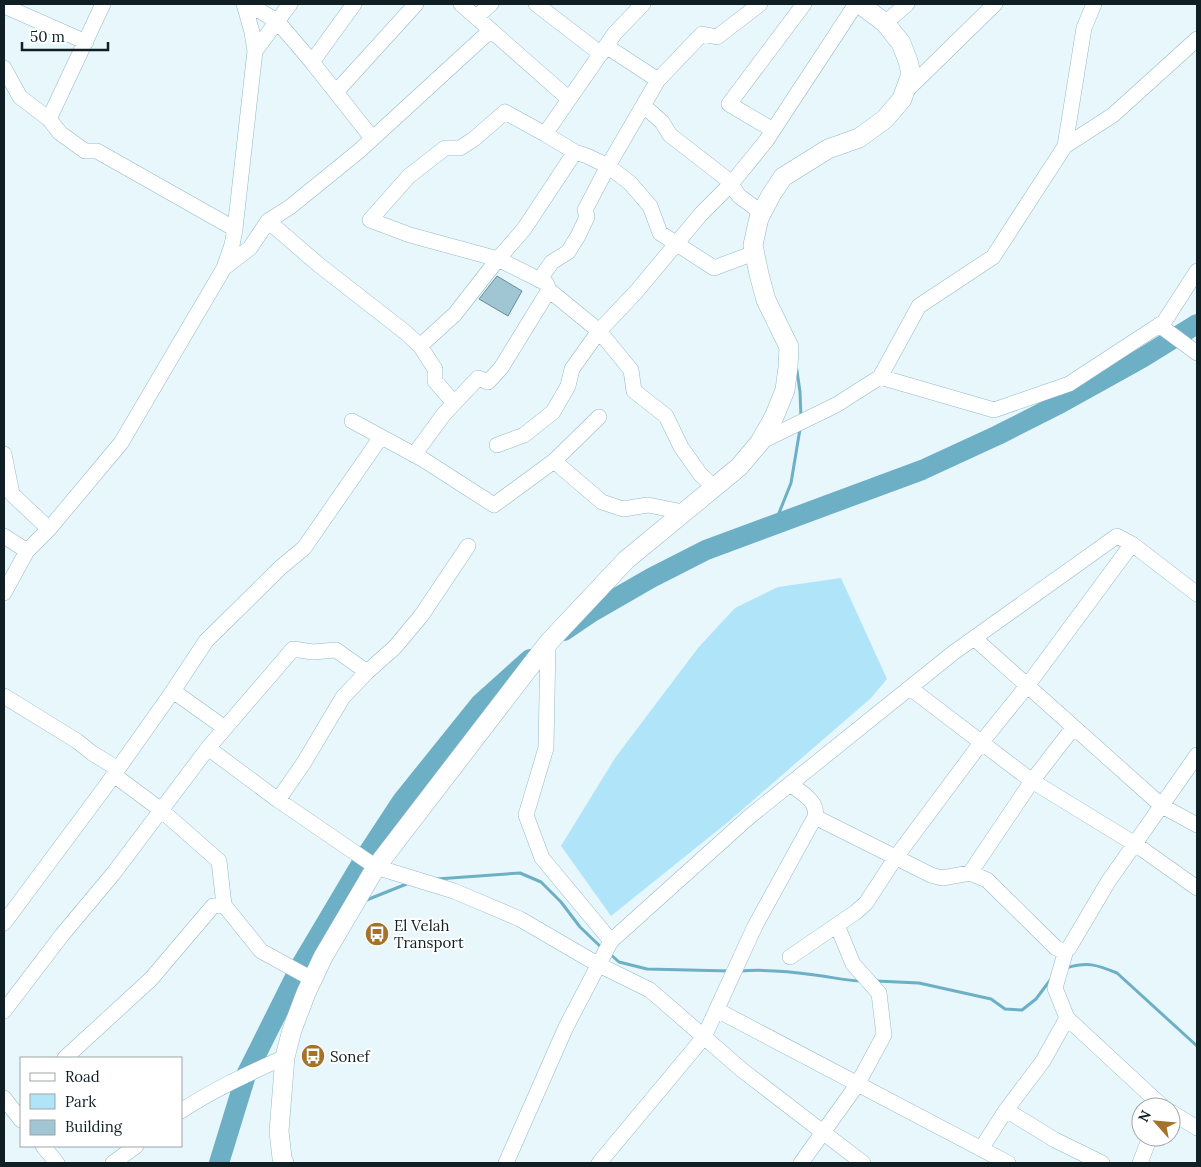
<svg xmlns="http://www.w3.org/2000/svg" width="1201" height="1167" font-family="Lora,serif">
<style>
.green{fill:#b0e5f9}
.lines{fill:none;stroke-linecap:round;stroke-linejoin:round}
.stream{stroke:#6dafc5;stroke-width:3}
.river{stroke:#6dafc5;stroke-width:20}
.building{fill:#a0c6d4;stroke:#688c99}
.minor-casing{stroke:#94b9c7;stroke-width:16}
.major-casing{stroke:#94b9c7;stroke-width:20}
.minor{stroke:#fff;stroke-width:15}
.major{stroke:#fff;stroke-width:19}
.labels{text-anchor:middle;dominant-baseline:central;stroke-width:4;stroke-linejoin:round;paint-order:stroke}
.poi-label{font-size:15px;fill:#101f24;stroke:#fff;text-anchor:start}
</style>
<rect width="100%" height="100%" fill="#e7f7fc"/>
<!-- green -->
<path class="green" d="M841,578L887,679L871,698L728,822L611,916L561,846L615,758L698,648L735,608L778,587Z"/>
<g class="lines">
<!-- stream -->
<path class="stream" d="M796,364L800,392L801,418
M775,523L791,483L800,429
M437,879L520,873L541,882L561,902L580,927L602,948
M364,901L409,883
M329,919L340,912
M609,953L619,962L647,969L729,971
M1066,968C1088,962 1095,964 1117,973L1197,1046
M740,971C767,969 788,971 815,975C832,977 846,981 863,981
M876,981L919,983L991,999L1005,1009L1022,1010L1036,999L1051,979"/>
<!-- river -->
<path class="river" d="M564,631L592,612L651,578L706,550L922,470L998,435L1061,403L1142,358L1197,324
M219,1163L246,1075L301,965L364,859L402,801L480,704L530,659"/>
</g>
<!-- building -->
<path class="building" d="M497,276L522,291L508,316L479,299Z"/>
<g class="lines">
<!-- minor casing -->
<g class="minor-casing">
<path id="minor" d="M248,4L277,21L312,62L372,138
M461,4L569,99
M536,4L601,54
M4,6L86,42
M476,17L491,4
M885,23L907,4
M606,46L658,80
M255,51L290,4
M312,62L354,4
M4,68L20,97L49,119L60,133L85,151H97L235,229
M336,92L416,4
M905,92L995,4
M644,106L662,122L670,135L728,180L739,196L762,213
M49,119L103,4
M773,130L729,104L804,4
M545,134L505,112L474,139L460,148H445L409,176L370,220L410,235L498,259L546,283L549,290L599,331L631,370L634,391L666,416L681,447L700,474L714,487
M1065,146L1113,115L1197,39
M575,152L587,156L608,166L630,183L650,206L660,233L714,268L754,253
M268,221L319,265L405,332L420,346L435,369V381L454,403
M224,268L250,248L268,221L290,207L359,151L491,30
M539,280L552,262L568,252L578,236L587,217L585,210L608,166L658,80L702,34L717,37L760,4
M1159,325L1197,353
M420,346L455,314L498,259L524,229L575,152L545,134L615,33L643,4
M880,377L919,306L993,257L1065,146L1084,28L1094,4
M352,421L424,460L494,505L554,461L602,502L623,509L648,505L683,512
M760,442L836,405L880,377L994,410L1069,384L1164,322L1197,271
M497,445L524,435L553,412L568,386L572,369L599,331L636,292L701,214L731,184L766,141L856,4
M4,454L12,494L49,529
M414,455L444,414L478,378L488,382L501,368L549,290
M554,461L599,417
M4,536L27,551
M4,593L27,551L49,529L121,443L224,268L232,245L235,229L255,51L252,32L244,4
M974,638L1162,806L1197,825
M548,643L546,748L526,815L542,858L611,941
M910,688L1032,781L1135,844L1197,888
M4,696L77,741L92,753L118,769
M225,728L173,691L206,641L280,568L304,548L381,437
M208,748L278,800L376,867L454,891L520,919L599,965L650,990L742,1070L863,1163
M114,775L161,810L219,861L224,905L261,951L312,979
M278,800L303,764L343,697L367,672L395,647L421,616L468,546
M815,817L931,875L942,878L970,873L987,880L1056,948L1063,951L1069,948L1108,882L1197,755
M970,873L1032,781L1073,728
M4,923L103,790L173,691
M1066,950L1055,988L1067,1018L1163,1107
M790,957L856,912L866,903L896,857L981,743L1027,686L1132,544
M717,1010L1008,1163
M4,1011L62,935L113,874L208,748L293,649L313,652L336,650L367,672
M65,1058L151,979L213,906L224,905
M4,1098L21,1120
M1006,1110L1055,1140L1102,1163
M181,1111C214,1089 250,1073 285,1057
M1171,1112L1197,1128
M43,1146L57,1163
M981,1149L1006,1110L1043,1061L1067,1018
M113,1163L136,1146
M506,1163L566,1027L611,941L749,817L953,653L1117,536L1132,544L1197,594
M599,1163L704,1037L755,926L815,817C819,801 800,792 790,784
M801,1163L857,1085L884,1035L879,993L853,964L837,925
M1140,1163L1150,1137"/>
</g>
<!-- major casing -->
<g class="major-casing">
<path id="major" d="M284,1163L282,1158L279,1131L285,1057L292,1030L306,993L323,957L376,867L548,643L626,560L739,467L760,442L774,417L785,390L788,367L789,347L766,300L759,274L753,245L759,218L771,195L783,177L828,149L859,138L885,119L902,99L911,74L908,61L901,43L885,23L860,4"/>
</g>
<!-- minor -->
<use href="#minor" class="minor"/>
<!-- major -->
<use href="#major" class="major"/>
</g>
<!-- icons -->
<defs>
<g id="bus-disc" transform="scale(1.25)"><circle r="9.5" fill="#a47229" stroke="#fff"/><path d="M-5-6H5V4H4V6H2V4H-2V6H-4V4H-5ZM-3.5-4V0h7V-4ZM-3.5 1.2v1.5H-2V1.2ZM2 1.2v1.5H3.5V1.2Z" fill="#fff"/></g>
</defs>
<g fill-rule="evenodd">
<use href="#bus-disc" x="377" y="934"/>
<use href="#bus-disc" x="313" y="1056"/>
</g>
<g class="labels">
<!-- poi labels -->
<g class="poi-label">
<text x="394" y="925">El Velah<tspan x="394" dy="17">Transport</tspan></text>
<text x="330" y="1056">Sonef</text>
</g>
</g>
<!-- border -->
<rect width="1201" height="1167" fill="none" stroke="#101f24" stroke-width="10"/>
<!-- legend -->
<rect x="20" y="1057" width="162" height="90" fill="#ffffff" stroke="#9fa5a7"/>
<rect x="30" y="1073" width="25" height="8" fill="#ffffff" stroke="#9fa5a7"/>
<text x="65" y="1082" font-size="15" fill="#101f24">Road</text>
<rect x="30" y="1094" width="25" height="15" fill="#b0e5f9" stroke="#9fa5a7"/>
<text x="65" y="1107" font-size="15" fill="#101f24">Park</text>
<rect x="30" y="1120" width="25" height="15" fill="#a0c6d4" stroke="#9fa5a7"/>
<text x="65" y="1132" font-size="15" fill="#101f24">Building</text>
<!-- north arrow -->
<g transform="translate(1156 1122) rotate(297)"><circle r="24" fill="#ffffff" stroke="#9fa5a7"/>
<path d="M0-4L9 19L0 12L-9 19Z" fill="#a47229"/>
<text y="-8" font-size="14" font-weight="bold" text-anchor="middle" fill="#101f24">N</text>
</g>
<!-- scale -->
<path d="M22 42v8h86v-8" fill="none" stroke="#101f24" stroke-width="2.5"/>
<text x="30" y="42" font-size="15" fill="#101f24" stroke="#ffffff" stroke-width="4" paint-order="stroke">50 m</text>
</svg>
